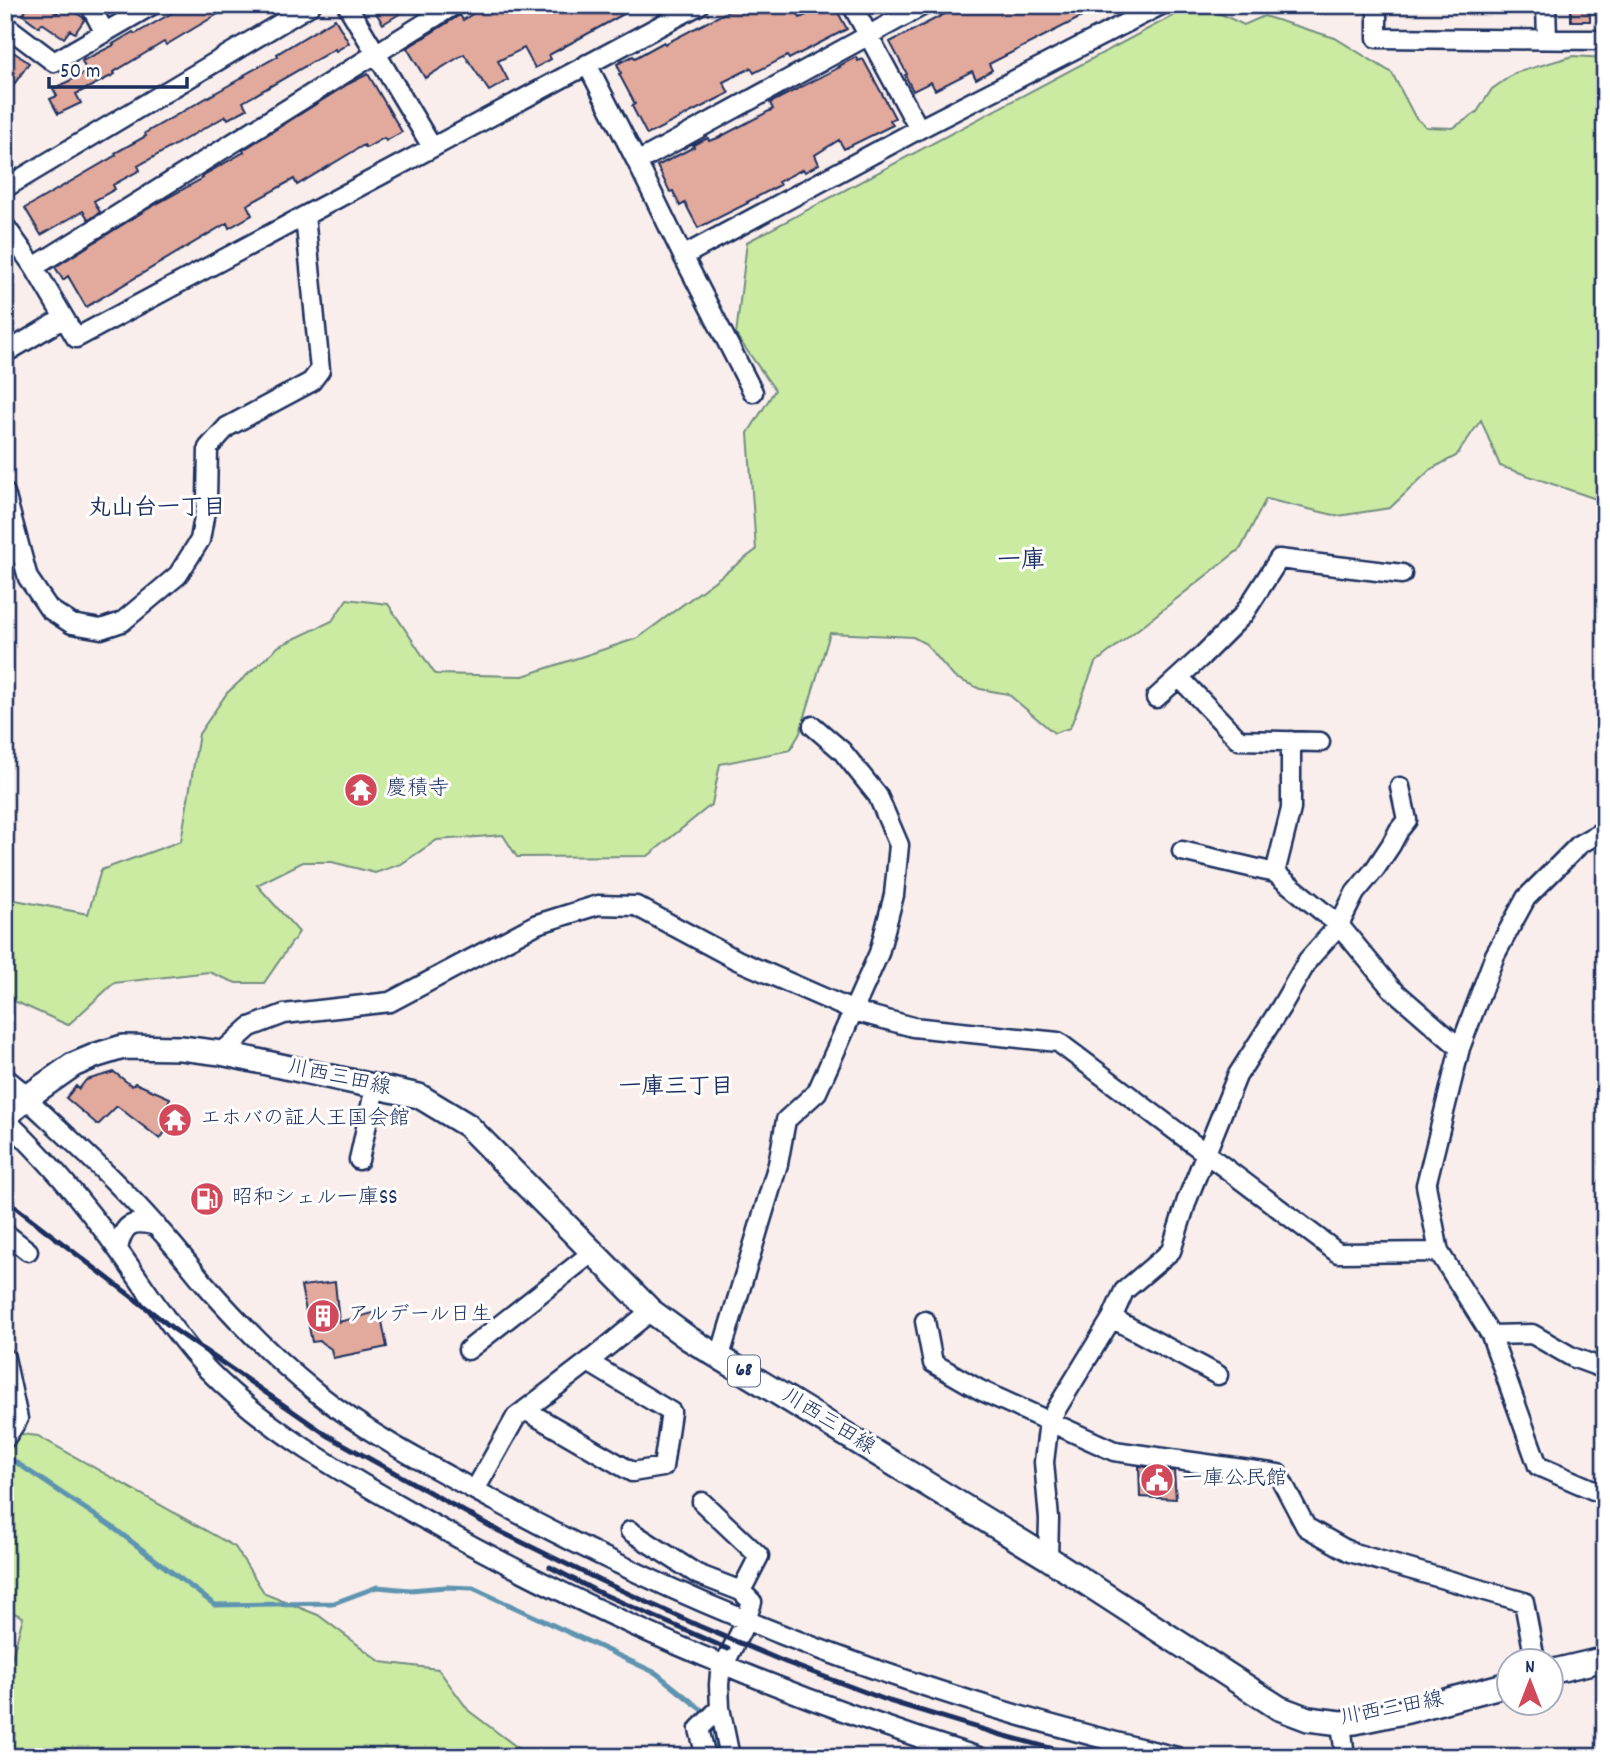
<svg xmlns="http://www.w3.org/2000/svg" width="1610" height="1762" font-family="Dekko,'Klee One',sans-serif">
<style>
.green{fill:#cbeaa2;stroke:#738c80;stroke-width:2}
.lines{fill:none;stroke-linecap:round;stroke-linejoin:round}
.stream{stroke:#5e94b1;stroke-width:5}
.building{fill:#e2a99d;stroke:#1b2f5e;stroke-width:2}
.minor-casing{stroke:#1b2f5e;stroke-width:23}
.major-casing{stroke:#1b2f5e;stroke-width:28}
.minor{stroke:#fff;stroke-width:18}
.major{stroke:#fff;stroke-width:23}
.rail{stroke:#1b2f5e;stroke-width:5}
.labels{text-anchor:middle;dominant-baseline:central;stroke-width:6;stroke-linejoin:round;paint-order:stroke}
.shield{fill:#fff;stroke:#5f6d8e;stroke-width:2}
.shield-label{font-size:19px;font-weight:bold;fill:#1b2f5e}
.poi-label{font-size:21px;fill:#1b2f5e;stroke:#fff;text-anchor:start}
.street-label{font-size:21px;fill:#1b2f5e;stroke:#fff}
.neighbourhood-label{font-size:23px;font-weight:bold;fill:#1b2f5e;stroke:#fff}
.quarter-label{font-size:24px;font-weight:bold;fill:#1b2f5e;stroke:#fff}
</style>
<rect width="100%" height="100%" fill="#f9eeeb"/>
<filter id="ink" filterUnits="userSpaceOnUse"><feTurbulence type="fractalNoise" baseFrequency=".0143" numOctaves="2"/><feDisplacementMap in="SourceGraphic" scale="14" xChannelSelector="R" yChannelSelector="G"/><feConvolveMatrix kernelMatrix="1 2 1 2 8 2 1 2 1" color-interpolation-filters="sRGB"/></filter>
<g filter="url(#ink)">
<!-- green -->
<path class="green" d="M1193,5H1202L1244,25L1264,16L1335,38L1392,73L1415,117L1426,127L1453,128L1477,112L1492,89L1515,73L1573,56L1605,58V502L1500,466L1481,420L1456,456L1431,469L1390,508L1338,516L1266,499L1241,548L1095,663L1070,728L1054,733L1008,694L980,689L954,677L926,644L913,637L830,633L800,733L790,750L720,764L712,804L648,856L517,857L503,835L437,840L401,864L375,873L332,862H303L257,885L299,932L264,983H236L209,972L114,983L68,1025L5,997V898L88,914L101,870L181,841L199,734L227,693L279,646L332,621L347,599L388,604L435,674L523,676L638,638L756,550L748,433L775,390L736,335L747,242Z
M5,1432L38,1436L235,1547L265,1594L318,1615L381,1662L438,1669L469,1711L530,1757H5V1684L23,1617L5,1609Z"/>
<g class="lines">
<!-- stream -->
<path class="stream" d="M5,1455L111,1526L215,1605L334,1603L377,1587L410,1590L446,1587L473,1588L656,1673L708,1715
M714,1722L719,1757"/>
</g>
<!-- building -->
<path class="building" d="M29,5H46L57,13L63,5H65L85,19L75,33L70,30L64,38L42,23L39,27L23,15Z
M186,5H233L166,45L164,42L114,72L115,74L76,94L81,103L58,114L50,99L57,96L53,89L87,72L82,61L114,45L113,44L133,32L135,34Z
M371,5H414L383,24Z
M486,5H640L549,55L551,59L535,68L524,48L498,61L508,80L489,91L464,54L425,78L407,48L460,15L463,20Z
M740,5H793L800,18L828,5L830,10L835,7L847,29L789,59L787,56L754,73L751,68L723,82L729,93L647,135L632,106L635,104L619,74L621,73L617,64L633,56L635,58L664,42L665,44Z
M962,5H1105L989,64L992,70L976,79L972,71L935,90L931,82L913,91L905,75L907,74L890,42Z
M1571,5H1590V21H1571Z
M335,19L349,43L336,51L335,49L243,102L247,109L228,119L226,116L138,166L140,170L113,185L115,189L94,201L100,212L89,220L83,211L41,235L25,208L116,155L115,153L146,136L145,133L245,76L244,75L278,56L277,54Z
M5,46L29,63L5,97Z
M856,57L858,61L863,59L881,92L895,118L890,120L893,125L844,149L839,140L815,155L819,164L805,172L803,169L778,182L780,185L747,202L748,203L698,228L685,203L680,206L673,191L670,192L657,166L694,147L693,145L708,138L709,141L718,138L773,109L770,103L840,67L839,66Z
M368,74L402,132L386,141L384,138L366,148L364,145L297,185L294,179L247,205L252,215L229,228L227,223L86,307L68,276L63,280L55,267L146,210L203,178L202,176L244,152L243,150L348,84Z
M114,1072L132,1086L135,1083L170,1098L168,1103L172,1105L167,1114L174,1119L160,1139L117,1106L98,1125L66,1098L76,1086L79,1089L86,1080Z
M335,1282L339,1322L380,1311L387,1347L333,1358L331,1349L320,1341L312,1342L301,1286Z
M1139,1466L1174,1471L1176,1499L1140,1497Z"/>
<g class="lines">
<!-- minor casing -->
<g class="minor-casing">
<path id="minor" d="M90,5L105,33
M347,5L432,147
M852,5L919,129L1161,5
M1377,5V38L1605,40
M1546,5L1547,38
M5,25L54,62L152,5
M587,64L637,162
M5,188L311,5
M5,226L34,267L76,338L699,5
M683,256L919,129
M34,267L454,5
M5,353L64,318
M753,392L683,256L637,162L924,5
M5,493L28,578L49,609L72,624L101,629L122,622L178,575L200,540L207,500L208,448L227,427L311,382L320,370L305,216
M1179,677L1239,740L1320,742
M1156,698L1201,657L1243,615L1279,559L1402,574
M1182,851L1275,873L1339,925L1391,988L1460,1048L1426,1185L1439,1252
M1275,873L1291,809V741
M1460,1048L1495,955L1526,898L1580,844L1605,830
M221,1053L250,1027L284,1014L390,1002L537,924L598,905L636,906L737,960L854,1011L913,1027L1058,1042L1338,1253L1439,1252L1491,1335L1532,1334L1572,1357L1605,1369
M26,1098C71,1140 117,1181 157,1227C174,1245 189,1265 205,1284C239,1323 277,1361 317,1393C372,1437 436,1469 497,1502C713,1620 939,1701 1177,1757
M5,1119C47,1159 84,1203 118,1250C148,1291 173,1333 208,1370C267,1430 341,1472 413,1513C592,1615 783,1696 979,1757
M359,1160L375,1087
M5,1233L28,1251
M118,1249C123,1224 132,1219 157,1226
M1112,1318L1218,1375
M925,1321L933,1363L980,1390L1114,1451L1278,1474L1306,1527L1350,1552L1524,1602L1535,1660
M1491,1335L1538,1466L1605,1495
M468,1350L593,1252
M720,1356L778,1164L786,1120L817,1092L879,953L894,895L899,845L878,796L842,751L813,726
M5,1358L18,1419L5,1439
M525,1410L632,1472L663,1467L671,1412L588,1362
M475,1490L516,1417L588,1362L651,1311
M702,1502L759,1556L741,1591
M630,1531L697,1574L741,1591L752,1602L746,1621L720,1673L719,1685L720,1708L730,1757
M1048,1558L1049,1519L1044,1462L1049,1421L1112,1318L1124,1291L1171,1251L1187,1200L1237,1076L1281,1007L1308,960L1339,925L1355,893L1375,869L1391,845L1399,830L1407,820L1400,787
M1341,1723L1345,1757
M706,1757L699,1729L720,1708"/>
</g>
<!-- major casing -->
<g class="major-casing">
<path id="major" d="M5,1081L26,1098
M5,1117L26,1098L73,1065L97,1055L123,1047L181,1048L221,1053L419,1096L467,1125L651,1311L688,1338L1048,1558L1279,1708L1308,1719L1341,1723L1355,1722L1408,1711L1508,1684
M1550,1672L1605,1659"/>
</g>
<!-- minor -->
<use href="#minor" class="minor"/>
<!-- major -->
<use href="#major" class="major"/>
<!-- rail -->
<path class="rail" d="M5,1199L175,1330L327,1435L499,1531L599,1580L699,1626L785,1662L889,1701L998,1734L1083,1757
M550,1567L596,1591L728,1649"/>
</g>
</g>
<!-- icons -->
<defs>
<g id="temple-disc" transform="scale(1.75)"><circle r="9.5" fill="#d1495b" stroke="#fff"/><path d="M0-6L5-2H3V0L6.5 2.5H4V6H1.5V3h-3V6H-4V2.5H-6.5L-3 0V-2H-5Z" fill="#fff"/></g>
<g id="fuel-disc" transform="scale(1.75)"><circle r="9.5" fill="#d1495b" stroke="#fff"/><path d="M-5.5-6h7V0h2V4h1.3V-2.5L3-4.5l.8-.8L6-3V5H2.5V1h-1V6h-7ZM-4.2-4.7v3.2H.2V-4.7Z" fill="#fff"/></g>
<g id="building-disc" transform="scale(1.75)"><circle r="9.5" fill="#d1495b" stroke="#fff"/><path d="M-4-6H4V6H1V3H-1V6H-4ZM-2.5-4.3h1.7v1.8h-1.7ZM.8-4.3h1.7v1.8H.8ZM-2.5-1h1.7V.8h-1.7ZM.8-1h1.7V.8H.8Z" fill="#fff"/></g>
<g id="civic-disc" transform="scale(1.75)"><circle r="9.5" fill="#d1495b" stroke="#fff"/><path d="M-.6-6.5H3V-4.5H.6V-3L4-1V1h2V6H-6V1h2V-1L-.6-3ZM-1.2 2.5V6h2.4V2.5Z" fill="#fff"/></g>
</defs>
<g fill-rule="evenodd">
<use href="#temple-disc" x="361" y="790"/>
<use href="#temple-disc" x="175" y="1120"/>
<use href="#fuel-disc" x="207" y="1199"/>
<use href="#building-disc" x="323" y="1316"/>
<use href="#civic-disc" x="1157" y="1480"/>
</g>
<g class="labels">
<!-- shield labels -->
<rect class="shield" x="728" y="1355.5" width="32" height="31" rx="5"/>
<g class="shield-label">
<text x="744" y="1371">68</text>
</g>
<!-- poi labels -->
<g class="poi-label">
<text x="386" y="790">慶積寺</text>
<text x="200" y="1120">エホバの証人王国会館</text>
<text x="232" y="1199">昭和シェル一庫SS</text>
<text x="348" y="1316">アルデール日生</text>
<text x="1182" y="1480">一庫公民館</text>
</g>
<!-- street labels -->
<g class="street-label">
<text transform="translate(339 1079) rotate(12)">川西三田線</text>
<text transform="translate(828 1423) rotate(32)">川西三田線</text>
<text transform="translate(1392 1710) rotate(-11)">川西三田線</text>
</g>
<!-- neighbourhood labels -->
<g class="neighbourhood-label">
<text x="157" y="509">丸山台一丁目</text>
<text x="676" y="1088">一庫三丁目</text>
</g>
<!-- quarter labels -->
<g class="quarter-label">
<text x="1021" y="562">一庫</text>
</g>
</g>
<!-- margin -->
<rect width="1610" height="1762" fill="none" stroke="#fff" stroke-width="28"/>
<rect x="14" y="14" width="1582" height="1734" fill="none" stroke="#1b2f5e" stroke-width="2.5" filter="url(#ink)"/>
<!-- north arrow -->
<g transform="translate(1530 1682)"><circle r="33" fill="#ffffff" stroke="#a4acbf" stroke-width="2"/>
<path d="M0-5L12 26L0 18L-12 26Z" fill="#d1495b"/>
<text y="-10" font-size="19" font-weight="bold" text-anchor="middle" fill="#1b2f5e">N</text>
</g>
<!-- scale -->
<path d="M49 77v10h138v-10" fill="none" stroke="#1b2f5e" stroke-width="3.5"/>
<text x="60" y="77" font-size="21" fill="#1b2f5e" stroke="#ffffff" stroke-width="5" paint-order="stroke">50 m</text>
</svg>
